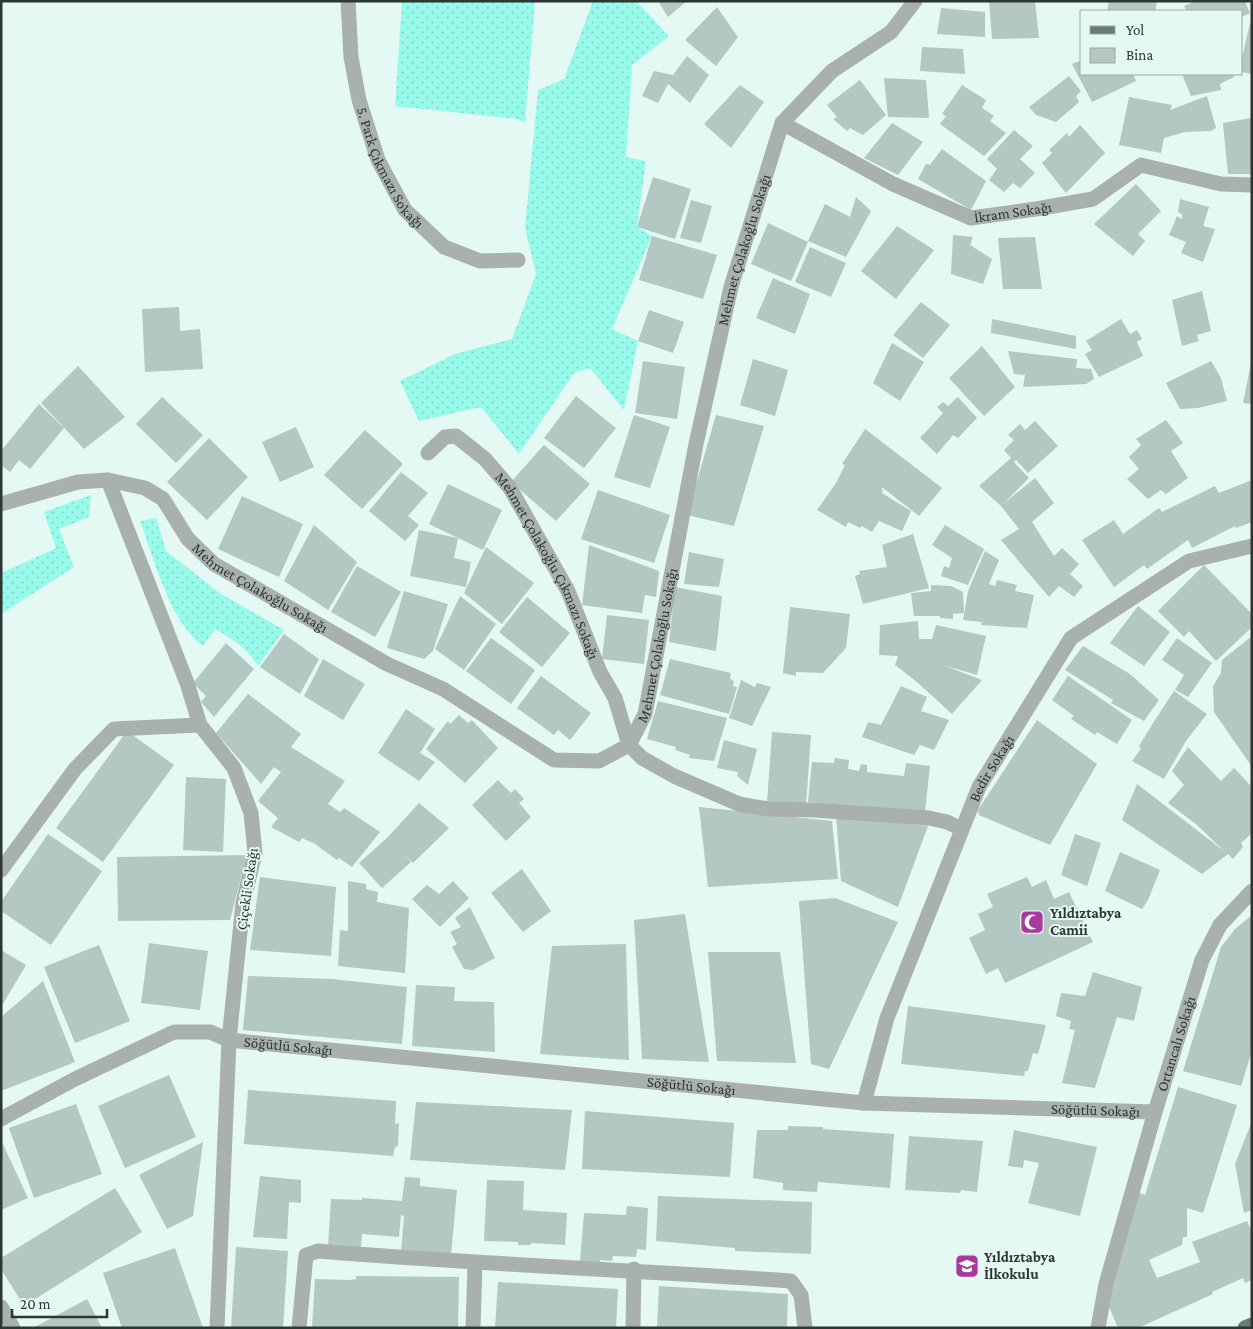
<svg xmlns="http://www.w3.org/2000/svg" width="1253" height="1329" font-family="'Crimson Pro',serif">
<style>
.grass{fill:url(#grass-dots)}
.building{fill:#b3c7c3}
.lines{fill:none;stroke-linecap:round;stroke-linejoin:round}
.minor{stroke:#a9b1af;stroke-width:15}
.major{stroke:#6b7a77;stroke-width:15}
.labels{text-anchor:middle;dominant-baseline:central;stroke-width:4;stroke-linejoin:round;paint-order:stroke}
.street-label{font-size:15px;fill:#2e3634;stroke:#e4f8f4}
.poi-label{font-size:15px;font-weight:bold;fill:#2e3634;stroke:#e4f8f4;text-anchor:start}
</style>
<defs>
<pattern id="grass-dots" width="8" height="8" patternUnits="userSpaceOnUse" patternTransform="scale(1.25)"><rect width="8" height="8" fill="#97faea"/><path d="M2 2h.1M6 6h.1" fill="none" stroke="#82d7c9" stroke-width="1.8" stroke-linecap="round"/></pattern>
</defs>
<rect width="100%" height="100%" fill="#e4f8f4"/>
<!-- grass -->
<path class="grass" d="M402,1H535L525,123L518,119L395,106Z
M593,1H636L669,36L632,65L626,157L646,161L637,227L652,236L612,329L638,341L624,410L590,368L574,373L519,454L481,407L419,421L400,381L455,354L512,339L536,274L525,228L538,90L564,79Z
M91,495L89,517L59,529L74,567L1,614V573L56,548L44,512Z
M156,518L166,551L221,594L284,630L258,666C247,648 233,639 215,629L203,646C170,623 154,558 140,521Z"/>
<!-- building -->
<path class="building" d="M658,1H687L668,17Z
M989,1H1035L1039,38L992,39Z
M1109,1H1157L1155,11H1107Z
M1196,1H1245L1250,13L1242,17V11H1187L1184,6Z
M717,7L738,37L716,66L685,40Z
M941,8L985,12V37L937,34Z
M1250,23L1252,24V74L1242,72V58Z
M922,47L963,49L965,74L920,71Z
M687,56L709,75L690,103L668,84L658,103L642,96L654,71L673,75Z
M1082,60V74H1133L1136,81L1092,102L1072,64Z
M1182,74H1233L1234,77L1220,84L1221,90L1191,96Z
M1069,76L1081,91L1076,96L1079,102L1056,122L1036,115L1029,107Z
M884,78L926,80L929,118L888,117Z
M860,80L886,115L863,135L850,128L847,131L833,119L837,117L827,105Z
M740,85L764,102L731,148L704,124Z
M962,85L986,100L982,108L994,116L990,121L1006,133L984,156L940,124L946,116L942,114Z
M1207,96L1216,128L1211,131L1185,132L1164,138L1161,153L1119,145L1129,97L1172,105L1170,110Z
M1251,118L1252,174H1228L1223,123Z
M892,123L923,142L898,175L864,158Z
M1080,125L1105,153L1066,193L1042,163L1052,153L1049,150L1067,133L1069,137Z
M1014,130L1033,146L1020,159L1035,173L1020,188L1013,183L1004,192L989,180L997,169L987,159Z
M942,149L986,181L971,210L918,179L926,164L930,165Z
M653,177L691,189L675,239L637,227Z
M1136,184L1161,211L1138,234L1145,241L1133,256L1094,224Z
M856,197L871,211L846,257L808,241L825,204L850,217Z
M1180,199L1209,207L1203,226L1215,229L1203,262L1181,253L1186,242L1169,235L1177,216L1182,219V214L1178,212Z
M691,200L712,206L701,243L680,238Z
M768,223L808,242L791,281L751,264Z
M897,226L934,250L896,299L861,271Z
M953,235L973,237L970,245L992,259L983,284L951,274Z
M652,236L717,255L703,299L639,280Z
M1035,237L1042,289H1003L998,238Z
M810,247L846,263L831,297L795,282Z
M773,278L810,294L795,334L756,318Z
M1202,291L1211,331L1197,335L1199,341L1182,346L1172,300Z
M921,302L950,325L923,358L893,335Z
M179,307L180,331L200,329L203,369L145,372L142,309Z
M649,310L684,322L673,353L638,341Z
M992,319L1076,336V349L991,333Z
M1121,319L1130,334L1137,330L1142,339L1137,342L1143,356L1099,377L1085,354L1092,350L1086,341Z
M892,343L924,362L900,401L873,383Z
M982,346L1015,387L984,416L949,378Z
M1008,351L1077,359L1076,368L1091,369L1094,379L1086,384L1023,387L1025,375L1014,374Z
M753,359L788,370L775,416L740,405Z
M643,361L685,367L677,419L635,413Z
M1211,361L1221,378L1227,401L1198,408L1180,409L1166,383Z
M1251,363H1252V404L1243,403Z
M78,366L125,417L84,449L41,403Z
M576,396L616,428L584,468L544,438Z
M162,397L203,435L176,463L136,424Z
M958,397L977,418L958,438L953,435L937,454L920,438L943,413L937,407L943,402L948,406Z
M39,404L64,428L30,469L19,460L10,472L1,465V451Z
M634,415L670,427L650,488L614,477Z
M716,415L764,426L734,526L687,515Z
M1166,420L1183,443L1171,451L1188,478L1166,494L1161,490L1148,499L1127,479L1139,469L1129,457L1141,445L1136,439Z
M1035,421L1058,446L1028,473L1016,460L1014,462L1029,478L1003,504L1035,478L1054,503L1032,522L1054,556L1062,548L1079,564L1070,574L1083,586L1074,597L1059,586L1049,597L1032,577L1001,540L1019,529L1001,506L979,486L1011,458L1004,450L1014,440L1008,435L1020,424L1025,430Z
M296,427L314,467L280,482L262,442Z
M865,429L942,488L919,516L883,488L881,489L883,490L882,493L911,511L902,531L879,521L872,532L862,526L860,528L848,522L846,527L817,510L836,483L845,465L842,464Z
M365,430L403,464L362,509L324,475Z
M209,438L248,477L207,520L167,482Z
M544,445L590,484L556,521L511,482Z
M401,472L428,493L408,516L419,525L405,541L369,511Z
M1252,480V522L1236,528L1235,526L1192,548L1188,540L1147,569L1144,565L1114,587L1082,540L1114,520L1123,534L1159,508L1162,512L1215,486L1219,493Z
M448,484L502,510L483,550L429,524Z
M598,490L670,515L654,563L581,539Z
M242,496L303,524L279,577L218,549Z
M314,525L357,562L328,610L284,581Z
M945,525L984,549L968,585L941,576L944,566L949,568L952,558L932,545Z
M419,530L458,538L454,558L471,562L466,587L410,576Z
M913,534L929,588L863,604L855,576L860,574L859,571L887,567L882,545Z
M589,545L659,571L656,597L645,595L642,613L582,605Z
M486,547L534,583L502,624L464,593Z
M985,551L999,560L989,584L995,586L997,580L1017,585L1015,591L1034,595L1027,628L981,625L982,622L963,620L968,591Z
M689,552L724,559L719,587L684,584Z
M1204,565L1252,614V627L1216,661L1189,631L1184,637L1158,611Z
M357,566L401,592L375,637L331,612Z
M931,585L951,586L963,592L964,613L953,614V619L940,618V616H914L911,593L931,591Z
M675,587L722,596L716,651L669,642Z
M404,591L448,604L433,651L424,659L387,648Z
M460,596L496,624L464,670L435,649Z
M527,597L570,633L542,667L499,632Z
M1138,606L1170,632L1144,666L1110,643Z
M790,607L850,614L846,648L823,673L796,672V676L783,673Z
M607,615L649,620L644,664L602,659Z
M918,621L919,639H932L936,625L986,636L977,675L943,665L982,680L952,714L917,682L895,665L898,656L879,655L880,625Z
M284,634L319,659L300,694L260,667Z
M1252,636V767L1214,712L1213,686L1221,673L1222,660Z
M491,638L535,670L511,704L466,671Z
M1177,638L1212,663L1188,697L1175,690L1184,675L1162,660Z
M226,643L254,669L214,717L201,702L206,696L193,683Z
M1083,646L1130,674L1159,700L1144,721L1111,703L1113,700L1065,670Z
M323,659L365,684L343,720L304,696Z
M670,659L731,673L730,679L734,681L733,686L737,687L729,714L660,695Z
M541,676L591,713L570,740L558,730L554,735L517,708Z
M1068,676L1132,720L1117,744L1097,732L1095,735L1071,719L1074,716L1052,700Z
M741,680L755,687L757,683L771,687L752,726L729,718Z
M901,686L927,697L921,711L949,720L934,750L920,745L914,755L862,737L868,722L881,725Z
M1174,691L1207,714L1186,741L1164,779L1132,761L1141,749L1139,746L1155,720Z
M248,694L301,734L291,747L345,781L328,804L340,812L344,808L380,832L352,867L339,858L337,860L315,844L302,838L299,842L271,827L278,818L258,801L281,772L274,767L261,784L216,733Z
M658,701L727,718L714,761L689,758L690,755L675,750L676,747L647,739Z
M406,709L435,729L420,753L435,762L419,781L378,753Z
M459,715L468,723L472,720L498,748L465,783L426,749L448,721L450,724Z
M1037,720L1097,764L1050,845L979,815L978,810Z
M127,731L174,765L103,862L56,828Z
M772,732L811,735L806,805L767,803Z
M724,740L757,749L748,785L737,776L738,772L717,768Z
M1188,747L1221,781L1234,768L1252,787V833L1241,843L1243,847L1233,859L1228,854L1202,874L1122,820L1137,784L1224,851L1197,825L1168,803L1184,785L1172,771Z
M835,758L849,760L848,769L859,771L861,764L867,765V772L904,776L906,763L930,766L925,811L808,802L812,762L834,763Z
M186,777L226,779L223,852L183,850Z
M498,780L511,793L515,789L524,799L519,803L531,817L506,841L472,805Z
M419,803L449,828L413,863L403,853L411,862L382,888L359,863L388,837Z
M699,807L832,821L838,879L708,887Z
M836,815L928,826L898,907L841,881Z
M48,834L102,871L51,945L1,911V902Z
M1075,834L1101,843L1087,886L1061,875Z
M1120,852L1160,870L1148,900L1142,909L1105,891Z
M247,855L230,920L118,921L117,857Z
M522,869L551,911L523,932L491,893Z
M260,877L336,887L331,956L250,950Z
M1027,877L1032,887L1046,880L1054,899L1069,892L1093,942L1005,983L998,968L986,974L969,938L985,930L978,914L993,907L987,894Z
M348,881L366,884V889L378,892L377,902L409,908L405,973L338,966L340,930L348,931Z
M453,881L469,898L440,927L412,899L427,885L439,894Z
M835,898L898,922L829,1069L811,1064L799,901Z
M470,907L495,958L473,970L464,969L452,947L457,944L450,932L461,927L455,918Z
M685,914L709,1062L642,1059L634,920Z
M1252,915V1051L1241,1086L1183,1071L1221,947L1235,929Z
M149,943L208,951L200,1010L141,1003Z
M626,944L629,1060L540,1054L552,946Z
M99,945L130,1021L75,1043L44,967Z
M1,950L26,965L1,1007Z
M708,952H780L796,1063L717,1061Z
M1093,972L1142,987L1134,1021L1117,1017L1095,1088L1062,1083L1075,1030L1069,1029L1071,1021L1056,1016L1061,993L1085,996Z
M248,976L332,979L407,987L402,1044L243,1030Z
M43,981L75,1062L1,1091V1017Z
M416,985L455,987L454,1001L494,1002L495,1052L412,1046Z
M908,1006L977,1015L1046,1025L1038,1054L1033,1053L1028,1071H1025L1024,1076L901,1064Z
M169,1075L196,1137L125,1168L98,1106Z
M1178,1087L1237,1105L1203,1213L1187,1208V1237H1183L1182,1245L1149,1260L1157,1278L1200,1262L1192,1242L1247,1221L1252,1232V1280L1245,1283L1243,1278L1212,1292L1213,1294L1138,1328H1118L1107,1302L1135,1191L1145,1195Z
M248,1090L396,1101L395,1124L399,1123L398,1146L395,1147L393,1156L244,1144Z
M416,1102L572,1110L565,1170L410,1160Z
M76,1104L102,1174L34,1198L9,1128Z
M585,1111L734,1123L730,1177L582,1169Z
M1252,1121V1210L1244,1213L1235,1164Z
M788,1126L823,1127V1129L894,1134L890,1188L818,1182L817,1192L783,1190V1183L753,1178L757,1130H788Z
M1014,1130L1097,1147L1080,1216L1028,1203L1039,1163L1024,1160L1023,1168L1008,1166Z
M909,1136L983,1141L977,1192L961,1190L960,1193L905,1190Z
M1,1140L28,1198L1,1210Z
M203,1142L193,1216L167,1229L139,1175Z
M260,1176L301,1180V1203L289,1202L287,1239L253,1237Z
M405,1177L420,1178V1186L457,1190L451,1256L401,1253L404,1216L401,1215L399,1237L362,1234L361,1248L328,1247L331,1199L362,1200V1198L402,1201Z
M487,1180L524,1181L523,1210L567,1213L565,1245L531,1243V1245H518V1242L484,1241Z
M115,1188L142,1232L24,1306L1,1269V1258Z
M658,1196L812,1202L811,1254L735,1251V1248L656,1241Z
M627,1206L648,1208L646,1250L637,1249L636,1257L613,1256L612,1261L600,1260L599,1264L580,1262L584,1213L626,1215Z
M236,1247L288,1251L283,1328H231Z
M175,1248L203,1328H122L103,1273Z
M356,1276L459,1277L458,1328H312L315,1279L349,1280L356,1279Z
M498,1282L618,1289L616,1328H495Z
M659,1286L788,1294L787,1328H657Z
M87,1299L102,1328H33Z"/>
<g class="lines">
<!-- minor -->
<g class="minor">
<path id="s1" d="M348,1L351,57L359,100L378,160L405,210L444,247L480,261L518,260"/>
<path id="s2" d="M782,123L893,184L971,218L1036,209L1093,199L1141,165L1221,184L1252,185"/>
<path id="s3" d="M428,453L445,437L456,436L485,459L510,488L568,591L600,672L615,698L629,745L642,758L674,776L739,804L768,809L814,810L929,818L947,822L962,829"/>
<path d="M108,480L187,683L200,725L234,768L251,813L255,853L243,903L229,1040L217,1328"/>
<path id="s4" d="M1,504L78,482L108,480L145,488L163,499L188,539L214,564L387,664L443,689L554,760L599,761L629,745L645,714L696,444L731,287L782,123L832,71L891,32L915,1"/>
<path d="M1,870L75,769L114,729L200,725"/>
<path id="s5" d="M864,1103L887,1018L979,787L1071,638L1189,561L1252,546"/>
<path id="s6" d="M1,1119L75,1079L174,1032H210L229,1040L864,1103L1155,1112"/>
<path d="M1,1307L13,1328"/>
<path d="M299,1328L306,1255L318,1251C475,1264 633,1270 791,1281L801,1295L805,1328"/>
<path d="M473,1328L475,1264"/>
<path d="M633,1328L634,1269"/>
<path id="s7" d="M1098,1328L1106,1284L1155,1112L1202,960L1220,925L1252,891"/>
</g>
<!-- major -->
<path class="major" d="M1245,1328L1252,1325"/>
</g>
<!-- icons -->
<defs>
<g id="mosque-square" transform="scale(1.25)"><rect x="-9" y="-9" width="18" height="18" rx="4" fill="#a73a9a" stroke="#e4f8f4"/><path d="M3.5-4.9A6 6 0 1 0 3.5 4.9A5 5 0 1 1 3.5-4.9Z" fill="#fff"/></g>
<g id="school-square" transform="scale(1.25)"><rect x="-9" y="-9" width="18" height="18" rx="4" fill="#a73a9a" stroke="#e4f8f4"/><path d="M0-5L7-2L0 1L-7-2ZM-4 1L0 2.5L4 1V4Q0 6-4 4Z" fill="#fff"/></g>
</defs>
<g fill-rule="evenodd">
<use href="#mosque-square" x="1032" y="922"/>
<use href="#school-square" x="967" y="1266"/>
</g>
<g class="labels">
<!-- street labels -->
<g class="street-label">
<text stroke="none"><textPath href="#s1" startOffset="175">5. Park Çıkmazı Sokağı</textPath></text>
<text stroke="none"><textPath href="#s2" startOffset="254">İkram Sokağı</textPath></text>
<text stroke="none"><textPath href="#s4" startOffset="1234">Mehmet Çolakoğlu Sokağı</textPath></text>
<text stroke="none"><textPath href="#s3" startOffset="196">Mehmet Çolakoğlu Çıkmazı Sokağı</textPath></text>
<text stroke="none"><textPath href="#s4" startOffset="304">Mehmet Çolakoğlu Sokağı</textPath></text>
<text stroke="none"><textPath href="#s4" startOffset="829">Mehmet Çolakoğlu Sokağı</textPath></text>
<text stroke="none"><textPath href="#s5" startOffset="359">Bedir Sokağı</textPath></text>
<text transform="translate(247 889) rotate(-82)">Çiçekli Sokağı</text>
<text stroke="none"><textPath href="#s7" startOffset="295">Ortancalı Sokağı</textPath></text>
<text stroke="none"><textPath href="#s6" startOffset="310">Söğütlü Sokağı</textPath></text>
<text stroke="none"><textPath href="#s6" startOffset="715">Söğütlü Sokağı</textPath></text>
<text stroke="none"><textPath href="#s6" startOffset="1120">Söğütlü Sokağı</textPath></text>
</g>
<!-- poi labels -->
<g class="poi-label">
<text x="1050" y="913">Yıldıztabya<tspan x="1050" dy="17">Camii</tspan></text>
<text x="984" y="1257">Yıldıztabya<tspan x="984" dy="17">İlkokulu</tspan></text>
</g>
</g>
<!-- border -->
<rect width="1253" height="1329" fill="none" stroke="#2e3634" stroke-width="5"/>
<!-- legend -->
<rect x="1080" y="10" width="162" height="65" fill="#e4f8f4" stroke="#9baaa7"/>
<rect x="1090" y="26" width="25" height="8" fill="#6b7a77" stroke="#9baaa7"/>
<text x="1126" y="35" font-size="15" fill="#2e3634">Yol</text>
<rect x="1090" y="48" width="25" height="15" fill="#b3c7c3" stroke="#9baaa7"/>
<text x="1126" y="60" font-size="15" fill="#2e3634">Bina</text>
<!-- scale -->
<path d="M12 1309v8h95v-8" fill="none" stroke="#2e3634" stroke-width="2.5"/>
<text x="20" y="1309" font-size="15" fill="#2e3634" stroke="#e4f8f4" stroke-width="4" paint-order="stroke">20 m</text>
</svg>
